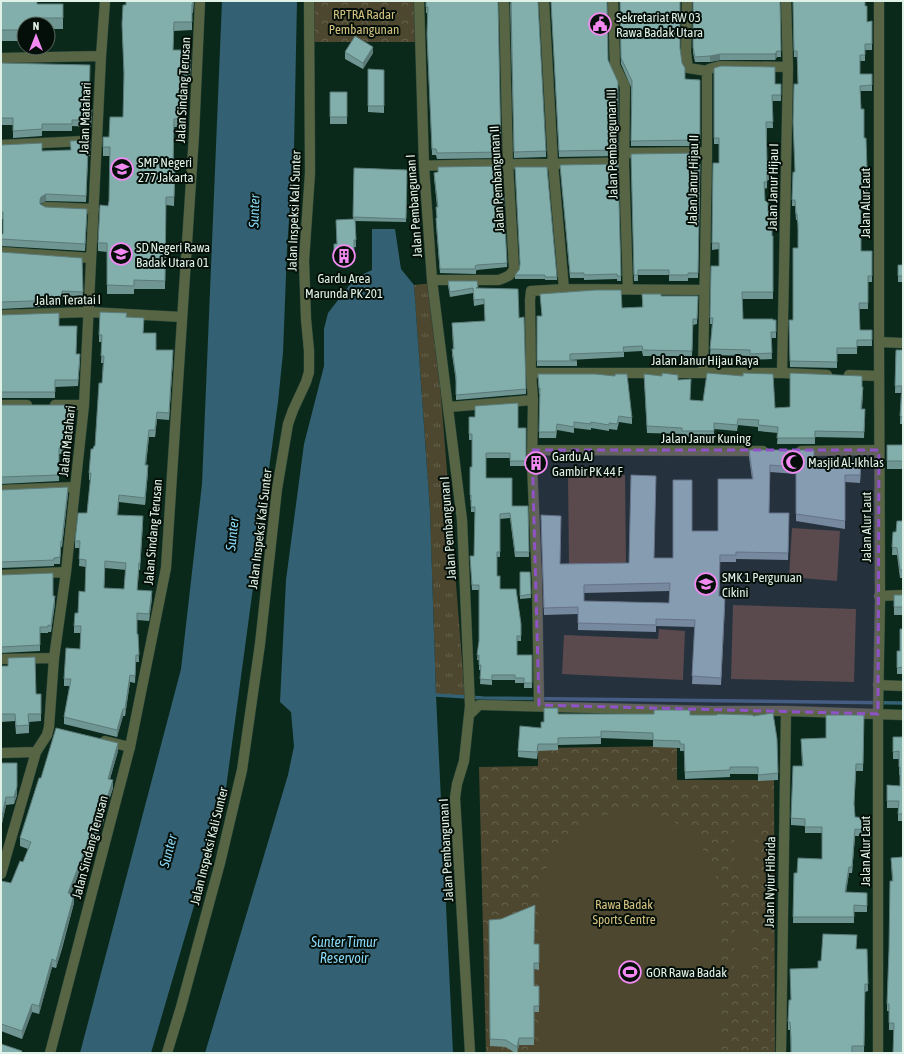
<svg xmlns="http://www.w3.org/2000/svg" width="904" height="1054" font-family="'Asap Condensed',sans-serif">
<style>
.grass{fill:url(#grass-tufts)}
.park{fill:url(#park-crowns)}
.garden{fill:#4d472f}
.water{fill:#336072}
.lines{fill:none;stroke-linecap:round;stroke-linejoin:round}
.stream{stroke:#336072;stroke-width:3.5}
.minor-casing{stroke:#284538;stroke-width:11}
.tertiary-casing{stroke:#284538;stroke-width:11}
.minor{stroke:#576544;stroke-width:10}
.tertiary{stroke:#576544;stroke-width:10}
.wall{fill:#709694;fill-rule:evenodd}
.shaded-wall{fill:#5b7a78}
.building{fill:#82aeac;stroke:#5b7a78;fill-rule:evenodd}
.marked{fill:#8f53c7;fill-opacity:0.2;stroke:#8f53c7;stroke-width:3;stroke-dasharray:8 5;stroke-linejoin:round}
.labels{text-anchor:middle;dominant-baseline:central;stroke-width:4;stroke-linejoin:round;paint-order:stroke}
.park-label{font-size:13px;fill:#d4c17f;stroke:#040f09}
.poi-label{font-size:13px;fill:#e0f1e7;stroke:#040f09;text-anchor:start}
.street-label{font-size:13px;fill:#e0f1e7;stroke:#040f09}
.water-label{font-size:14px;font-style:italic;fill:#8bd7f7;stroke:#040f09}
</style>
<defs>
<pattern id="grass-tufts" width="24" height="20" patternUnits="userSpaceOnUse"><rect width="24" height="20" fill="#4d472f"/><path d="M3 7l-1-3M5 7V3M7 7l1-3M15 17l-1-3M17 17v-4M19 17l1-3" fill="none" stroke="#66624d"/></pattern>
<pattern id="park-crowns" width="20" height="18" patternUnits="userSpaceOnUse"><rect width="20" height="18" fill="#4d472f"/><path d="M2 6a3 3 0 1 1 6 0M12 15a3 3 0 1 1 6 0" fill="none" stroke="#66624d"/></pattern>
</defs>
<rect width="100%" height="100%" fill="#0a291b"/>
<!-- grass -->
<path class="grass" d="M432,283L465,697L436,695L430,510L414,285Z"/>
<!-- park -->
<path class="park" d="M313,1H415V42H313Z
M677,746V780H774L775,1053H486L479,767L538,766V748Z"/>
<!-- garden -->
<path class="garden" d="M568,475H625L626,564L569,565Z
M792,528L840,531L837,581L789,577Z
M733,605L856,609L854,682L731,679Z
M659,629L685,631L683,680L562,674L564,635L658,639Z
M633,810L667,817L695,837L713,866L719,891V1053H541L540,883L550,861L570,834L599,816Z
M734,830H754L755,875H735Z
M735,928L753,929L752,972L734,971Z"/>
<!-- water -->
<path class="water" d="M222,1H297L294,148L287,249L283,353L278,402L224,803L151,1053H80L181,669L202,484Z
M372,229H395L401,269L414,285L430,510L436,695L453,1053H205L288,775L294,746L291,712L280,702L286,580L304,444L324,366V329L328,313L355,278L372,270Z"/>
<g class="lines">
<!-- stream -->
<path class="stream" d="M436,695L483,698L903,703"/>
<!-- minor casing -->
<g class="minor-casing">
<path id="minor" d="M419,1L424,166L432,280L462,520L470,706L464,761L457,784L455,798L470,1053
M544,1L553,164L564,289
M613,1L615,66L624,84L625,87L624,165L628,289
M687,1L686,53L688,68L707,71
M1,58L101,56
M1,145L83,141
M625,153L707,152
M424,166C491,163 558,165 624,162
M46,207L94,209
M1,252L91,258
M432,280H499C506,277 512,276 514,268L508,164L504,1
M1,315L89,312L182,317
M879,342V1
M531,373H782L827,375
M703,373L707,156V71L709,69L720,66L788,67
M782,373L788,67L786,1
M849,375L879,376
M1,405H27
M55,405H84
M449,407L533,400
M532,450L763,451
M801,451L879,450
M1,490L75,487
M1,575L66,572
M879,596L903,595
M1,659L54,658
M878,685L903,686
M539,705L537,581L532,464L533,400L531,373L530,300L531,291L564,289L704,290
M470,714L479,705H482L709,711H786L903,715
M105,741L130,747
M1,753L36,752
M1,874L36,752L47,735L49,727L54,658L66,572L84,405L101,56L105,1
M781,1053L786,711"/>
</g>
<!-- tertiary casing -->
<g class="tertiary-casing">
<path id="tertiary" d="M50,1053L130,747L166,568L194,135L200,1
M167,1053L181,1007L220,863L242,770L260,644L277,489L288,424L293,410L306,382L309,372V351L306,319L304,261L310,173L309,1
M878,1053V713L880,601L879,342L903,343"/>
</g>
<!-- minor -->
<use href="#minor" class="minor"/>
<!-- tertiary -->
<use href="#tertiary" class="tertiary"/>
</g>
<!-- wall -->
<path class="wall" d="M1,1L37,4H63V29H48V24H24V41H1Z
M126,1H194L193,13H192V30L174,31L173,50L191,59L190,80H186V101H182V127H174L173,168H175L174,206L166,205L165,289H134V294H107V252L98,251V243L109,201L110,156H103V147L109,137L123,117L124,78L122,24L126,5Z
M426,1H498L501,158L437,159L436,155H432L427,40V13H426Z
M510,1L546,151V157L514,158Z
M551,1H607L608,60L618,82V156L559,157Z
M620,1L680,49L682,63L685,79L700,80V144H698V146H631V87L621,64Z
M693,1H780L781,57H777L775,60H720L710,62H695L693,53Z
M793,1L865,6L867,22L872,21V50H865V61H860V74H872V91H860L861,109L864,138L868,199V205H861V251H872V282H868V309H859L860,330H872V346H857V354H837V368L790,367L789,320H793L798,248V229L797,220H796L795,206H792L793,172H795L798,84L797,57H794Z
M345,52L373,53L363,69L345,59Z
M1,63L89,109L92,116L91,127L72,126V131H42V136L13,138V125H1Z
M714,68L775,84H781V101H772L773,128H767V162H770V180H767V188L764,189L765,201L768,212L772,236H773V299H742L743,319L776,320V338H771L772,359L750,360V356L710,355L712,324H710L711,266H719V249L712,250L713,163H719V144H714Z
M368,69L384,70V113L368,112Z
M330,92H347V124H330Z
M90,140V156H88L86,202L46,201L40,204L45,207L87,215L85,251L1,246V234H3V219H1V145L42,151L70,150Z
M631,154L698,163L700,164L698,278H688V281H669V275H638V281H634Z
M618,164L621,281H617V279L584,280V278H570L560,165Z
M438,167L507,263V267L477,270L476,271V274L440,273L436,223V218H437L436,207H437L434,177V173L438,172Z
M354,168L407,170L406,222L355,221L356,247H354V261H334V244H337L336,220L353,219Z
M1,252L82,258L83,299L62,298V306H60L1,309Z
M898,265H903V282H898Z
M519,270L557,277V280H545V279H515V275Z
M448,281L478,288L519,318L524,317L526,394L456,400V382L452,354V349H453L452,323L485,321L484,304L474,306L473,293L450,297L448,286Z
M540,294L622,308L642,307V294L661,296H698L697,324L693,325L692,356H643L642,351L624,352V357L570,360L577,361V366H537V316H542Z
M1,315L59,326L80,361L78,386L55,387V398H1Z
M127,317L144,325L143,333L156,350L173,358L169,420L157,419L155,437H149L146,465L148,472L145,505L119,502L118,515L143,523L140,570H139L137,590L152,598L149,621L137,620V634H138L139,662H136L135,683L130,682L125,716H123L117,737L64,724V717L70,686H64V679L80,649L81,633H74V626L85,592L86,567L79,566L80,548H75V541L87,513L91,480H89V473L93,449L95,446L102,383L103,363H101L102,342H99V335ZM105,568L126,570L124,589L104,588Z
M896,350H903V424H900L901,393H895Z
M538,374L632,418V424L619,422L617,430L609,429V431L591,428V430L574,428V433L557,430L556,438H539L540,394H539Z
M644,374L678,380L690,400L775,408L790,407L862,387L863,393L862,409L865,415L864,438L815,437V444H777L778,433L758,431V427L738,425L737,431L714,429V437H682V434L647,433Z
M1,405L67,437H70V454H59V481L1,484Z
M469,417L518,428H526V466H510V458H486V478L512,506H528L529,557H515L510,518L500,519V557H497V576L500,589L521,624V641H517V655H532V688H524V683H515V680H492V685L480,684L481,670H479V660H477L479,641V590H472L470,556H474L475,512H471V500H470V467H472V440H469Z
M887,445H903V469H887Z
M749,450L814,462L861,471L860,483L845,482V529L796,521V474L770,472L769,513H789L788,560L736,559V562H720L719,596L725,604L721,685L692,684L695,627L656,626V632L578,630V614L544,615L541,522L560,564L629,563L654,558H673L692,531H718L752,479L749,457ZM669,591V603L584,601V593Z
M1,490L68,494L62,547H61L60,564H54V566L1,568Z
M903,521V578H900L897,555H892L893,532H896Z
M520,572H530L531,598L520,599Z
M1,575L53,596L55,603L51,632H48V633H40V651L1,653Z
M894,595H903V615H894Z
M903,629V674H897V651H900Z
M1,666L36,694H41V721L29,722V733L16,734L15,721L1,722Z
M558,714L690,715L778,773V780L758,781V774H730V777L685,779L684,751H680V748L653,747V740L601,738V744L558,745V750L538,751L537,759L518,757V751L541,728L544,722Z
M864,715L863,771H856L854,806L855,817L868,818V836H855L852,873H849L846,892L867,893V912H854V923H793L794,873H797L822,859V833H805V826L791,825V818L802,766L801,739L826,738Z
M893,737H903V821H898V808H887V785L900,786V775H899V759H893Z
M118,751L110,779L113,788L104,815V819L103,823L91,854L87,852L71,894L74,903L62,949L56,968L52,967L39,1014L32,1012L22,1039L1,1031V881L11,883L23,862L28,849L20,846V838L41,778Z
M1,763L17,795L14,804L6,805L1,828Z
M903,857L894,1030H889V1011H887V1004L892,881L891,858Z
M489,920L534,944H539V970L534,969V986H539V1012H534V1045H519L517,1053H515L506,1047L490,1046Z
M856,949H867L868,991L865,992L864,1053H791L790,1030H788V1022L791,1000L818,968L821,961Z"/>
<!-- shaded-wall -->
<path class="shaded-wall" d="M373,47V53L363,69V63Z
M777,51V57L775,60V54Z
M720,54V60L710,62V56Z
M46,194V201L41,203L40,206V200L41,197Z
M173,350V358L169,420V413Z
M863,387V393L861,415V409Z
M157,412V419L155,437V430Z
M149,430V437L145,472V465Z
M148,465V472L145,505V498Z
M68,487V494L62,547V541Z
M119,495V502L117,522V515Z
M139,563V570L137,597V590Z
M152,591V598L149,621V614Z
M55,596V603L51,632V626Z
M130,675V682L125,716V709Z
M123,709V716L117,737V730Z
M118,743V751L108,786V779Z
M113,780V788L104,815V819L103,823L91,854V847L103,811Z
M17,787V795L14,804V797Z
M6,797V805L1,828V821Z
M855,829V836L852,873V867Z
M87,845V852L68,901V893Z
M849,867V873L845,899V892Z
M74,895V903L56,968V961Z
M52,959V967L39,1014V1006Z
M32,1004V1012L22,1039V1031Z
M519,1038V1045L517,1053V1047Z"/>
<!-- building -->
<path class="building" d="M1,1H37V4H63V18H34V24H24V30H1Z
M126,1H193V4H192V22H174L173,50H191L190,72H186V93H182V118L174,119L173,168H175L174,197H166L165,281L134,280V286L107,285V243H98L100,205L108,206L109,201L110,147H103V137H109L110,117H123L124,73L122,24L123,5H126Z
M426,1H498L501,152L437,153L436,149H432L427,34L428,7H426Z
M511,1H538L546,151L514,152Z
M551,1H607L608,60L618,82V150L559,151Z
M620,1H680V48L682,63L685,68V79L700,80V139H698V140L631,141L632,81L621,58Z
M693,1H780L781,51H777L775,54H720L710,56L695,57L693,47Z
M793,1H865V6H867V22L872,21V44H865V55H860V74H872V85L860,86L861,109H864V138H866L868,199H861V251H872V276H868V303H859L860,330H872V340H857V348H837V362L790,361L789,320H793V248H798V224L797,214H796L795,200H792L793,172H795L793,122L794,84H798L797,51H794Z
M355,36L373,47L363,63L345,52Z
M1,63L90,65L89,109H92L91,120H72V124H42V129L13,131V118H1Z
M721,66L775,67V84H781V95H772L773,122H766L767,162H770V174H767V182H764L765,201H768V212L772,211V236H773V292H742L743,319H773V320H776V332H771L772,353L750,354V350L710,349L713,318H710L711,266H719V243H712L713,163H719V138H714V68Z
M368,69L384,70V106H368Z
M330,92H347V117H330Z
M90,140V150H88L86,196L46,194L41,197L40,200V204L45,207L87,209L85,244L1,239V234H3V212H1V145L42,143V151L71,150L70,141Z
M698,153V163L700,164L698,273H688V275H669V270H638V275H634L631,154Z
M618,164L621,276H617V274L584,275V273H570L560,165Z
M502,166L507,263L477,265L475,266L476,269H440L436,218H437L436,207H438L434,173L438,172V167Z
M515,167H547L557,277H545V275H515L519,270L520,264Z
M354,168L407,170L406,219L353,217Z
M355,219L356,240H354V254H334V244H337L336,220Z
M1,252L82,258L83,292L62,291V300H60L1,302Z
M898,265H903V276H898Z
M448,281H477L478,287L476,288L518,289L519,318L524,317L526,389L456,395V377L452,349H454L452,323L485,321L484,299L474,300L473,288L450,292Z
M596,290H621L622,308L643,307L642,294H661V296H698L697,319H693L692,351L643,350L642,346L623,347L624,352L570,354V360L577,361H537V316H542L540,294Z
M100,312L127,313L126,317L144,318L143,333H156V350H173L169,413L157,412L155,430H149L145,465H148L145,498L119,495L117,515L143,516L140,563H139L137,590L152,591L149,614L137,613V634H138L139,655H136L135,676L130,675L125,709H123L117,730L64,717L71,679H64L66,648L80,649L81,626H74L75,613H78L79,591L85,592L86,560L79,559L80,541H75L78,513H87L91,473H89L91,449H93L94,446H95L99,383H102L104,356H101L102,335H99ZM105,561L126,563L124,589L104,588Z
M59,313V326H77L76,354H80L78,380H55V392H1V315Z
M896,350H903V417L900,416L902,386H895Z
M662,373L678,375V380L691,379L690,400L703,401L707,373L743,376V373L773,374L775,408L790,407V373L862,376V387H863L861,409H865L864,432L815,431V438H777L778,427L758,425L759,420L738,419L737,425L714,423V431H682V428L647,426L644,374L662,376Z
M538,374H595L615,376V374H627L632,418L619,416L617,424L609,423V425L591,422V424L574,422V427L557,424L556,432H539L540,388H539Z
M518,403V428H526V461H510V453H486V478H512V506H528L529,552H515L510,513L500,514V552H497V576H500V589H516L521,624V636H517V655H532V683H524V678H515V675H492V680L480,679L481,665H479V655H477L479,641V585H472L470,556H474L475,507H471V495H470V467H472V434H469V417H475V406Z
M1,405H67V437H70V448H59V475L1,477Z
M887,445H903V461H887Z
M749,450H814V462L861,464L860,475H845V521L796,514V467L770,465L769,513H789L788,553L736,552V555H720L719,596H725L721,678L692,676L695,620L656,619V625L578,623V607L544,608L541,515L561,516L560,564L629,563L631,475L656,476L654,558H673V480H692V531H718V479H753ZM670,583L669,603L584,601V585Z
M68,487L62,541H61L60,557L54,558V560L1,562V490Z
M897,521H903V570H900L897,548L892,547L893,532H896Z
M520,572H530L531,594L520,596Z
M53,573V596H55L51,626L48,625V627H40V645L1,647V575Z
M894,595H903V607H894Z
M900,629H903V667L897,668V651H900Z
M35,657L36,694H41V714H28L29,725L16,726L15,714H1V666H8V658Z
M544,708H558V714H654V710H690V715H717V714L753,715V716L773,713L777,739L778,773L758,775V767H730V770L685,772L684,744H680V741L653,740V733L601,731V737L558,738V744H538L537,752L518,751L520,726L541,728V722H544Z
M826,715H864L863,764H856L854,803L855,817L868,818V830L855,829L852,867H849L845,892L867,893V906L854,905V917H793L794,873H797L798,858L822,859V827H805V819L791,818L793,766H803L801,739L826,738Z
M56,728L118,743L108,779L113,780L103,811L104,812L103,816L91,847L87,845L68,893L74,895L56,961L52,959L39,1006L32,1004L22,1031L1,1024V881L11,883L20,861L23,862L31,842L20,838L39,778H41Z
M893,737H903V814H898L899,801H887V785L900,786V767H899V751L893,752Z
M1,763H17V787L14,797H6L1,821Z
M903,857V1053H893L894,1023H889V1004H887L889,949L890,881H893L891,858Z
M535,905L534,944H539V963H534V986H539V1006H534V1038H519L517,1047L506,1040L490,1039L489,920L501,919Z
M823,934L857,935L856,949H867L868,984H865L864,1046H852V1053H791V1038L790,1022H788L789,1000H791L790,969L818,968V961H821Z
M1,1044L22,1051L21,1053H1Z"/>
<!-- marked area -->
<path class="marked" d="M532,450H879L878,714L539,705Z"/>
<!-- icons -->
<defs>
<g id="civic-ring" transform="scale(1.15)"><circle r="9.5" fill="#040f09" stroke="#f28af2" stroke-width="1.5"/><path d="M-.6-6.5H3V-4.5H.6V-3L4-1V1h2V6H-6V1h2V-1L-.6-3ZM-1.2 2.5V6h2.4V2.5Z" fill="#f28af2"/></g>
<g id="school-ring" transform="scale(1.15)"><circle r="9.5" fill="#040f09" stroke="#f28af2" stroke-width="1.5"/><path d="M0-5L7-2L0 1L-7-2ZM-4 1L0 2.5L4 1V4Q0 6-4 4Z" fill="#f28af2"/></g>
<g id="building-ring" transform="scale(1.15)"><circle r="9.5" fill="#040f09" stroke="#f28af2" stroke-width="1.5"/><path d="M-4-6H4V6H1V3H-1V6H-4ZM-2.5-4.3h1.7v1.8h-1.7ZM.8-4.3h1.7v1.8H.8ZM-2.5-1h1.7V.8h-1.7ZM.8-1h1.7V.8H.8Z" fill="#f28af2"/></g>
<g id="mosque-ring" transform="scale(1.15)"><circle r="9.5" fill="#040f09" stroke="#f28af2" stroke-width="1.5"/><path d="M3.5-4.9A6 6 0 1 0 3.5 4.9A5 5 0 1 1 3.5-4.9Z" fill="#f28af2"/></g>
<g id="stadium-ring" transform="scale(1.15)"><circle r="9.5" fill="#040f09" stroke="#f28af2" stroke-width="1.5"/><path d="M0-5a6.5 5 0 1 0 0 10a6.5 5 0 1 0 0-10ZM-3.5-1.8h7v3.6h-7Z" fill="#f28af2"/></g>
</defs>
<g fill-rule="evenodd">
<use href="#civic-ring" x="600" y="24"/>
<use href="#school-ring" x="122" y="169"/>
<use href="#school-ring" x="121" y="254"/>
<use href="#building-ring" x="344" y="256"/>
<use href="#mosque-ring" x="793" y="462"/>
<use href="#building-ring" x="536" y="463"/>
<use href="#school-ring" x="706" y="584"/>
<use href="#stadium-ring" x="630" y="972"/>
</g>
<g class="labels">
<!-- park labels -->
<g class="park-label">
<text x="364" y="14">RPTRA Radar<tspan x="364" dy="15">Pembangunan</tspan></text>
<text x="624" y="904">Rawa Badak<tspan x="624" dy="15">Sports Centre</tspan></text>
</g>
<!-- poi labels -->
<g class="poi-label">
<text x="616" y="17">Sekretariat RW 03<tspan x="616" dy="15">Rawa Badak Utara</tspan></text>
<text x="138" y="162">SMP Negeri<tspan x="138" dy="15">277 Jakarta</tspan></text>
<text x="136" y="247">SD Negeri Rawa<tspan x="136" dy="15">Badak Utara 01</tspan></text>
<text x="344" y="278" text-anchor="middle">Gardu Area<tspan x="344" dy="15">Marunda PK 201</tspan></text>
<text x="552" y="456">Gardu AJ<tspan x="552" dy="15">Gambir PK 44 F</tspan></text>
<text x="808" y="462">Masjid Al-Ikhlas</text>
<text x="722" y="577">SMK 1 Perguruan<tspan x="722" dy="15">Cikini</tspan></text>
<text x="646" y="972">GOR Rawa Badak</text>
</g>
<!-- street labels -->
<g class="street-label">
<text transform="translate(183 90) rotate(-87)">Jalan Sindang Terusan</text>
<text transform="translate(85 118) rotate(-88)">Jalan Matahari</text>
<text transform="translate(612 144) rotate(-91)">Jalan Pembangunan III</text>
<text transform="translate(497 179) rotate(-93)">Jalan Pembangunan II</text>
<text transform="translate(693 180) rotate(-89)">Jalan Janur Hijau II</text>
<text transform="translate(773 187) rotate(-89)">Jalan Janur Hijau I</text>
<text transform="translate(865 203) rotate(-90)">Jalan Alur Laut</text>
<text transform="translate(414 206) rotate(-94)">Jalan Pembangunan I</text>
<text transform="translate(294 211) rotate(-88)">Jalan Inspeksi Kali Sunter</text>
<text transform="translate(68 300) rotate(-1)">Jalan Teratai I</text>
<text x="705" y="360">Jalan Janur Hijau Raya</text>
<text x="706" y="438">Jalan Janur Kuning</text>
<text transform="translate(67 441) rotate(-84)">Jalan Matahari</text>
<text transform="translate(866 527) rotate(-90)">Jalan Alur Laut</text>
<text transform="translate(448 528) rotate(-94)">Jalan Pembangunan I</text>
<text transform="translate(260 529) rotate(-83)">Jalan Inspeksi Kali Sunter</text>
<text transform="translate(153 532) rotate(-85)">Jalan Sindang Terusan</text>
<text transform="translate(209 846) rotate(-76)">Jalan Inspeksi Kali Sunter</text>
<text transform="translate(90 847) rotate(-75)">Jalan Sindang Terusan</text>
<text transform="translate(446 850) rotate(-93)">Jalan Pembangunan I</text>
<text transform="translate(865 851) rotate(-90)">Jalan Alur Laut</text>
<text transform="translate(770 882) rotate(-89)">Jalan Nyiur Hibrida</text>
</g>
<!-- water labels -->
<g class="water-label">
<text transform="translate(254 211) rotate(-88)">Sunter</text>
<text transform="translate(232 534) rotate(-84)">Sunter</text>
<text transform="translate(168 851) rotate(-75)">Sunter</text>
<text x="344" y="942">Sunter Timur<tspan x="344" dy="16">Reservoir</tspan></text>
</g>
</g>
<!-- border -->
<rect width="904" height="1054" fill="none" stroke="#e0f1e7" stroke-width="4"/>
<!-- north arrow -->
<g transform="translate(36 36)"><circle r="19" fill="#040f09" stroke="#5c6962"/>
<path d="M0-3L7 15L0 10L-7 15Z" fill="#f28af2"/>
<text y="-6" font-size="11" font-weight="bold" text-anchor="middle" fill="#e0f1e7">N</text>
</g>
</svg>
